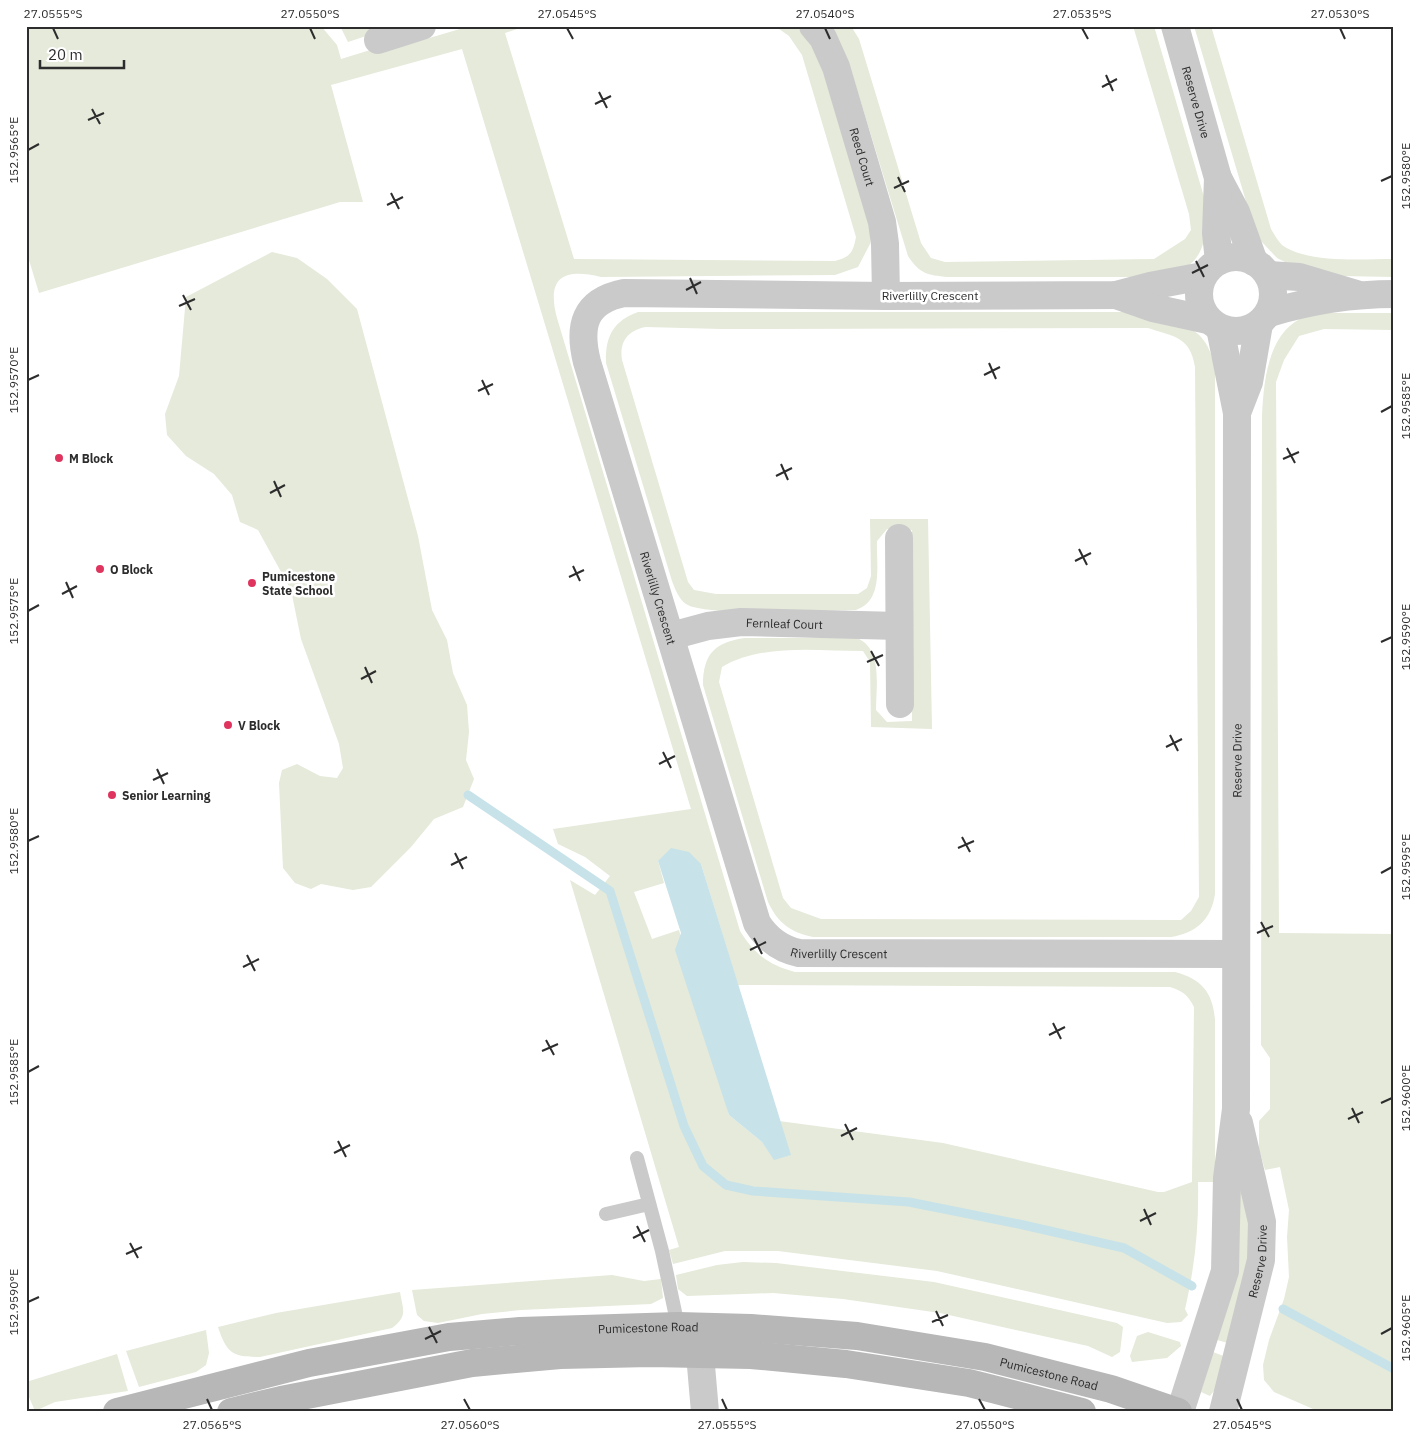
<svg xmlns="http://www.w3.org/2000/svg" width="1420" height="1438" font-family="'IBM Plex Sans',sans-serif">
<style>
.green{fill:#e5eada;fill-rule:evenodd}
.water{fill:#c7e2e9}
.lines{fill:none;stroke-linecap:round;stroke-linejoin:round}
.stream{stroke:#c7e2e9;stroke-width:9}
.lane{stroke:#cacaca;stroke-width:14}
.street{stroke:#cacaca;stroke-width:28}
.secondary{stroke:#b7b7b7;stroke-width:28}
.ticks{fill:none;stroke:#2d2d2d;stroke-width:2}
.poi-dot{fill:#de345d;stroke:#fff;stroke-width:2}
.labels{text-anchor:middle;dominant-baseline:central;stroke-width:5;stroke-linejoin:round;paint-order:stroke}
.street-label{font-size:12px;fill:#2d2d2d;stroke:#fff}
.poi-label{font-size:12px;font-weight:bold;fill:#2d2d2d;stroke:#fff;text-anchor:start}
.neatline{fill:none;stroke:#2d2d2d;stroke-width:2}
.ticks-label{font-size:12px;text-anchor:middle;fill:#2d2d2d}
</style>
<rect width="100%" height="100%" fill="#fff"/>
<!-- green -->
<path class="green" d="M26,26H321L337,45L341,59L380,47L382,52L470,26H526L505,33L574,259L835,261C850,257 853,253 856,237L802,55L789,36L775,26H796L811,44L821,64L871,231L870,244L858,267L835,275L601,277C564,268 546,277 557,318L740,931C754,954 769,965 795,972H1175C1202,979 1213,993 1215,1020V1182H1198C1199,1226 1195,1266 1185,1309L1188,1315L1181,1322L1167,1323L937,1271L778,1251H725L673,1264L669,1250L679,1247L570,880L595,895L610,876L585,857L558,844L553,829L691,809L462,49L331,85L363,202H340L39,293L26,250ZM658,861L701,864L738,985L1170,987C1183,991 1188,995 1194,1007L1192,1182L1164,1192H1158L943,1143L779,1121L790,1155L774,1159L762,1142L729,1115L679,930L652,939L634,892L664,883Z
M340,26H377L375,33L348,42Z
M830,26H851L859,39L921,243L931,258L945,262L1154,259L1185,239L1191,230L1189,214L1133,26H1154L1204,197C1206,219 1210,250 1188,266C1180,271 1168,274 1159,277H948C927,275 920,274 908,256L852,73Z
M1194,26H1211L1271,229C1274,234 1278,241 1282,245C1309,264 1362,259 1394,259V277L1341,276L1293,266L1277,258L1261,241L1248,208Z
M272,252L297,258L327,279L357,309L418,536L432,610L447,640L453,673L467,705L469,732L466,760L474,779L463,807L434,819L411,847L371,887L353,890L321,884L311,889L295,883L283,868L279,783L282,770L297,764L320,776L337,778L343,768L339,744L301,639L291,590L258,530L240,522L232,495L214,474L186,456L167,435L165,414L179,376L186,297Z
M638,312H1127C1169,321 1207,318 1215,370V894C1211,920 1196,933 1171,937H813C790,932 778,923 768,902L703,685C703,654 715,642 745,638H857C883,649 876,686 876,710L887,722L912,721V530L887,529L877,541C876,564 884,601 856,610C827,610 704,617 686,604C679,599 675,589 672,581L606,363C605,337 613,321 638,312ZM646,327L722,329L1148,328C1174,337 1190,336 1195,367L1199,897L1191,911L1181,920L821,919L791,908L783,898L719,682L722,667C762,643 818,651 863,651L870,662L871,727L932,729L928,519H870L871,576L867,588L858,594H716L694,590L688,582L622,360C619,342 628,330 646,327Z
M1317,313H1394V330L1324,329L1299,336L1284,360L1276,382L1279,933L1394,934V1412H1320L1274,1392L1264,1380L1263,1365L1269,1340L1284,1299L1289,1277L1287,1237L1289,1210L1280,1167L1265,1170L1259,1149V1121L1270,1109V1058L1261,1045L1262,416C1264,376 1269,322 1317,313Z
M1246,1178L1252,1258L1231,1344L1217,1340L1237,1179Z
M743,1262L776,1263L934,1282L1117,1323L1123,1327L1120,1352L1112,1357L1088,1346L940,1313L843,1299L773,1293L687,1296L678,1289L676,1275L717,1265Z
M612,1275L644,1281L661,1279L663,1298L651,1304L521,1310L482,1314L438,1323L424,1321L417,1315L412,1290Z
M400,1292C403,1310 408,1316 392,1328L260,1357C233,1357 227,1354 218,1327L276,1313Z
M206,1330L209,1353L206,1365L196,1372L139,1387L126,1351Z
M1148,1332L1180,1342L1181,1346L1167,1358L1132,1362L1130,1356L1137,1336Z
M1213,1352L1226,1357L1217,1387L1210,1396L1201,1392Z
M117,1354L128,1391L55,1402L35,1411L26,1390V1382Z"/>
<!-- water -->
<path class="water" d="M671,848L689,852L701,864L791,1155L774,1160L762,1142L729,1115L675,950L681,933L658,861Z"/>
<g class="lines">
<!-- stream -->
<path class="stream" d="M468,795L610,891L684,1126L703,1166L726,1185L753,1191L909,1202L1019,1224L1124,1248L1192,1286
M1283,1309L1394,1369"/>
<!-- lane -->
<path class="lane" d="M637,1158L662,1251L678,1326
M606,1214L649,1204"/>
<!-- street -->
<g class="street">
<path id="s1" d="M813,26L823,38L836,67L882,222L885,244L886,296"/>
<path id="s2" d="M1175,26L1218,178L1236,212L1254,262"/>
<path d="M378,40L422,26"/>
<path d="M1218,178L1216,233L1219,261"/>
<circle cx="1236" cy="294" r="37"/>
<path d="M1268,275L1299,277L1356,294"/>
<path id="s3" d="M1203,276L1150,286L1116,295L886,296L624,293C584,301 578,326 587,362L757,923C767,939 780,949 799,953L1236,954"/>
<path d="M1116,295L1153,308L1208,320"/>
<path d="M1269,313C1309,301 1351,294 1394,294"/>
<path d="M1237,413L1249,382L1259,324"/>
<path d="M899,538L900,704"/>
<path id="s4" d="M671,636L708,626L741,622L899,626"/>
<path d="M698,1331L705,1412"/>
<path id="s5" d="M1180,1412L1225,1271L1227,1178L1236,1109L1237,413L1220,328"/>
<path id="s6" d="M1223,1412L1261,1260L1262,1222L1239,1123"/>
</g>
<!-- secondary -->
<g class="secondary">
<path id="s7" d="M117,1412L309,1363L449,1337L520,1331L678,1326L751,1328L857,1336L985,1357L1111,1389L1178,1412"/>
<path d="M231,1412L281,1400L472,1363L560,1355L650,1353L751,1355L846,1364L969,1383L1082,1412"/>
</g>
</g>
<!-- ticks -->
<path class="ticks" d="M53,28L58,39M310,28L315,39M567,28L573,39M825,28L830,39M1082,28L1088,39M1340,28L1345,39M1106,75L1113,91M1102,87L1117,79M599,92L607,108M595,104L611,96M92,109L100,124M88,120L104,113M28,150L39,144M898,177L905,192M1381,181L1392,176M894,188L909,181M391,193L399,209M387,205L403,197M1196,261L1204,277M1192,273L1208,265M690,278L697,294M686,290L701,282M183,295L191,310M179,306L195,299M989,363L996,379M984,375L1000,367M28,380L39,375M482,380L489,395M478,391L493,384M1381,412L1392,406M1287,448L1295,463M1283,459L1299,452M781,464L788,480M776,476L792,468M274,481L281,497M270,493L285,485M1079,549L1087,565M1075,561L1091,553M573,566L580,581M569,577L584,570M66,582L73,598M62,594L77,586M28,611L39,605M1381,642L1392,637M871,651L879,666M867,662L883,655M365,667L372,683M361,679L376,671M1170,735L1178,751M1166,747L1182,739M663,752L671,768M659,764L675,756M157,769L164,784M153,780L168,773M962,837L970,852M28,841L39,836M958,848L974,841M455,853L463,869M451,865L467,857M1381,873L1392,867M1261,922L1269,937M1257,933L1273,926M754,938L762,954M750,950L766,942M247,955L255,971M243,967L259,959M1053,1023L1061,1039M1049,1035L1065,1027M546,1040L554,1055M542,1051L558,1044M28,1072L39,1066M1381,1103L1392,1098M1352,1108L1359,1123M1348,1119L1363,1112M845,1124L853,1140M841,1136L857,1128M338,1141L346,1157M334,1153L350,1145M1144,1209L1151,1225M1140,1221L1156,1213M637,1226L645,1242M633,1238L649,1230M130,1243L138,1258M126,1254L142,1247M28,1302L39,1297M936,1311L943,1326M932,1322L948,1315M429,1327L437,1343M1381,1334L1392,1328M425,1339L441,1331M207,1399L212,1410M464,1399L470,1410M722,1399L727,1410M979,1399L985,1410M1237,1399L1242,1410"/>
<!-- markers -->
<g class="poi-dot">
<circle cx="59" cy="458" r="5"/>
<circle cx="100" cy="569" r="5"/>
<circle cx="252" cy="583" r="5"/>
<circle cx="228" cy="725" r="5"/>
<circle cx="112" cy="795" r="5"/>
</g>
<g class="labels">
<!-- street labels -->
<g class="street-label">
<text stroke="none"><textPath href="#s2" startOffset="79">Reserve Drive</textPath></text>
<text stroke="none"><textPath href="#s1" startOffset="141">Reed Court</textPath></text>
<text x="930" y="295">Riverlilly Crescent</text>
<text stroke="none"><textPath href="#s3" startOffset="919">Riverlilly Crescent</textPath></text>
<text stroke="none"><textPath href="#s4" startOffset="115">Fernleaf Court</textPath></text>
<text stroke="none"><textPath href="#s5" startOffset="659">Reserve Drive</textPath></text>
<text stroke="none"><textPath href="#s3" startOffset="1352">Riverlilly Crescent</textPath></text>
<text stroke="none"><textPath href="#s6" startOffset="155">Reserve Drive</textPath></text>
<text stroke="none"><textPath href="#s7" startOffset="540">Pumicestone Road</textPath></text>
<text stroke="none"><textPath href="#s7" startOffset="945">Pumicestone Road</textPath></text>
</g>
<!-- poi labels -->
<g class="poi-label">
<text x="69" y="458">M Block</text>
<text x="110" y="569">O Block</text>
<text x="262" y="576">Pumicestone<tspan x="262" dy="14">State School</tspan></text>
<text x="238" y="725">V Block</text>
<text x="122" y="795">Senior Learning</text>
</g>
</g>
<!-- border -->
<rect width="1420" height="1438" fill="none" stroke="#ffffff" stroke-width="55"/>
<!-- scale -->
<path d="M40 60v8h84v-8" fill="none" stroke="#2d2d2d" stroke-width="2.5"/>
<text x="48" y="60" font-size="15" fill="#2d2d2d" stroke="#ffffff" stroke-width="4" paint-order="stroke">20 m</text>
<rect x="28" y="28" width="1364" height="1382" class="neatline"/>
<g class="ticks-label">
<text x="53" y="18">27.0555°S</text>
<text x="310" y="18">27.0550°S</text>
<text x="567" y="18">27.0545°S</text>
<text x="825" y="18">27.0540°S</text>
<text x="1082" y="18">27.0535°S</text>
<text x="1340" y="18">27.0530°S</text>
<text transform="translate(14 150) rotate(-90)" y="4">152.9565°E</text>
<text transform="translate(1406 176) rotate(-90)" y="4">152.9580°E</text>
<text transform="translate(14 380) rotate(-90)" y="4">152.9570°E</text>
<text transform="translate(1406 406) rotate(-90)" y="4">152.9585°E</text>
<text transform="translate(14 611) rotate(-90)" y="4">152.9575°E</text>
<text transform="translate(1406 637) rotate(-90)" y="4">152.9590°E</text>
<text transform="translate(14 841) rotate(-90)" y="4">152.9580°E</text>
<text transform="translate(1406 867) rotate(-90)" y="4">152.9595°E</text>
<text transform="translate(14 1072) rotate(-90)" y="4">152.9585°E</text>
<text transform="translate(1406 1098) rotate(-90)" y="4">152.9600°E</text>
<text transform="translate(14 1302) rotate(-90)" y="4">152.9590°E</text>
<text transform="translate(1406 1328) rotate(-90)" y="4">152.9605°E</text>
<text x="212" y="1429">27.0565°S</text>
<text x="470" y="1429">27.0560°S</text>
<text x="727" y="1429">27.0555°S</text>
<text x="985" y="1429">27.0550°S</text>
<text x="1242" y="1429">27.0545°S</text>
</g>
</svg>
